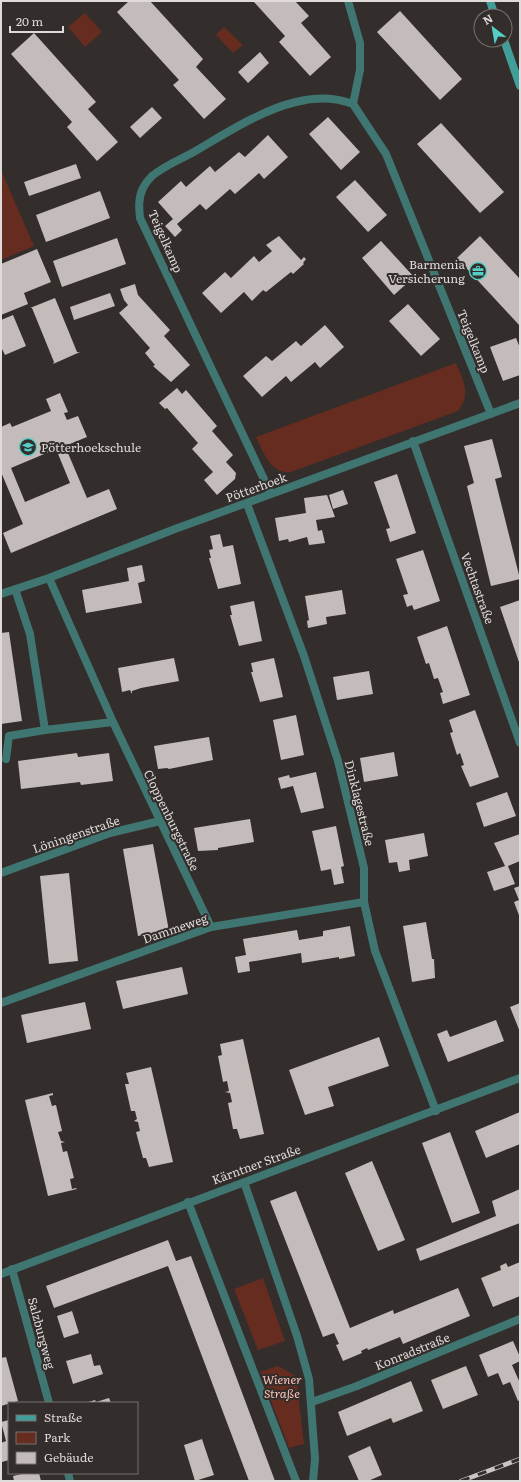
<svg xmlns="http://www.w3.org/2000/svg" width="521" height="1482" font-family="Literata,serif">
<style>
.green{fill:#662c20}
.building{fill:#c4bcba;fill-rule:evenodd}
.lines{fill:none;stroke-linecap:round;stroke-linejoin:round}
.street{stroke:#407672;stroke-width:8}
.secondary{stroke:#419e98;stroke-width:8}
.rail-casing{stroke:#cac6c5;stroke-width:4.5}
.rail{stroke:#332d2b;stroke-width:3;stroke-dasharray:9;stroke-linecap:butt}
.labels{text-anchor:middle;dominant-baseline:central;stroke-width:4;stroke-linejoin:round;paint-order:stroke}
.street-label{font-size:12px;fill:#dedbda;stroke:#332d2b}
.poi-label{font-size:12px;fill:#dedbda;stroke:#332d2b;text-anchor:end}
.park-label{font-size:12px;font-style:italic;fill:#f9c4b8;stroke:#332d2b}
</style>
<rect width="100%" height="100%" fill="#332d2b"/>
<!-- green -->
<path class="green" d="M85,13L102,32L85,47L68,27Z
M224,27L243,45L233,53L216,35Z
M1,170L34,246L1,260Z
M456,363C463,380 472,395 458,411L291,472C270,474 264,453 256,437Z
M263,1278L285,1341L258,1350L234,1289Z
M278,1366L296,1376L304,1444L289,1448L260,1372Z"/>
<!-- building -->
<path class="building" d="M129,1H150L203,59L196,67L226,99L204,119L173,85L179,80L117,12Z
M253,1H295L309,16L301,23L331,57L310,76L279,42L285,36Z
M400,11L462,79L440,100L377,32Z
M34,33L96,102L88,109L118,142L97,161L67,127L72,122L11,54Z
M260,52L269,63L248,83L238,72Z
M152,107L162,118L140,138L130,127Z
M328,117L360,152L341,170L309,134Z
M441,123L504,192L480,213L417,144Z
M268,135L288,157L264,179L259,173L235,194L230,189L206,210L200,204L177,224L182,230L175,237L165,226L173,219L158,202L181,181L186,187L210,166L215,172L239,152L245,157Z
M76,164L81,178L29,196L24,182Z
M355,180L387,215L368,232L336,197Z
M100,191L110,218L46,242L36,215Z
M279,236L301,260L304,257L306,259L303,263L304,264L293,274L291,272L266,292L263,290L252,301L244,292L221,313L202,293L225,272L231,278L254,256L259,262L272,251L266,245Z
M480,236L520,279V326L457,258Z
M117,238L126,264L62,287L53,261Z
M381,241L414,277L394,295L362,258Z
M37,249L51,282L24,293L28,304L1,315V264Z
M135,284L138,295L170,330L164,336L190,365L171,382L153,366L155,365L145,353L150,348L119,313L128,305L124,300L120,289Z
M110,293L115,306L74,320L70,307Z
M55,298L77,352H80L53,364L54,362L32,308H30Z
M408,304L440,339L421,356L389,321Z
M13,315L26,346L5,355L1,347V320Z
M325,325L344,347L320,368L315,362L291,382L286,376L262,397L243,376L266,356L272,361L296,341L301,346Z
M516,338L520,348V375L503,381L490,347Z
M177,388L182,394L186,390L217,426L212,431L233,455L226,462L236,473L235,479L217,495L204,480L213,472L192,449L198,443L167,408L165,409L159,403Z
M60,393L68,412L64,413L67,420L78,416L87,437L65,446L87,498L109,489L117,509L11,553L3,533L23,524L1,472V427L10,423L12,427L51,411L46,399ZM56,449L70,483L25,502L11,468Z
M492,439L502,477L495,479L520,579L491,586L467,486L474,483L464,446Z
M397,474L416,533L390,542L386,529L390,528L374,482Z
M343,490L348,504L333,509L329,495Z
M327,495L335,517L316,520L318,531L322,530L325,543L309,545L307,537L289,542L288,539L279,541L275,518L306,513L304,498Z
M220,534L223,547L233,545L241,584L218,589L209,558H211L209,550L213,549L210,536Z
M423,550L440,601L414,610L412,605L407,607L403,595L408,594L396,559Z
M142,565L145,581L138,583L142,603L86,613L82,590L129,581L127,568Z
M342,590L346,614L326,617L327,624L308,628L307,621L309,620L305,596Z
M520,600V665L500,607Z
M254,601L262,641L239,646L230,615H232L230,606Z
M447,626L470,695L443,704L440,693L443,692L438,678L434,679L429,663L426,664L417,637Z
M9,632L22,721L1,724V633Z
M174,658L179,681L141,688L132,691V694L130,690L122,692L118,668Z
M274,658L283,697L260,702L251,672H253L251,663Z
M369,671L373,694L337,700L333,677Z
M475,710L499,777L470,787L461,766L464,765L460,753L457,755L450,733L453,732L449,720Z
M296,715L304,755L281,760L273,720Z
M209,737L213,760L169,769L167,768L158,769L154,746Z
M394,752L398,776L364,782L360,758Z
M77,753L78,757L109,753L113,781L81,785L80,782L21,789L18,761Z
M316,772L324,808L301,813L293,786L281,789L278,778L289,775L290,778Z
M507,792L516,816L484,827L476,803Z
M250,819L254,842L218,848V850L198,851L194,828Z
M336,826L344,866L341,867L344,883L334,885L331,869L321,871L312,831Z
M424,833L428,856L409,860L410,870L399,872L397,862L389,863L385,840Z
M520,834V861L508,866L515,884L494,891L487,872L505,866L494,843Z
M153,844L169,931L138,936L123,849Z
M69,873L78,961L49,964L40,876Z
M520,886V918L514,902L519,900L514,888Z
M426,922L432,959H434L435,978L412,982L403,926Z
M350,926L355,956L339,959V957L302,963L301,953L249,962L250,971L238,973L235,957L246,955L243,939L297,930L299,940L323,936V931Z
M182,967L188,994L123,1009L116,981Z
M85,1002L91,1029L27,1043L21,1015Z
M520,1003V1032L510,1007Z
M496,1020L504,1041L448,1062L437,1034L447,1030L450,1037Z
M379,1037L389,1066L328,1087L334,1106L305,1115L289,1070Z
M243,1039L264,1134L240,1139L237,1129H233L228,1103L232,1102L230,1093L225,1092L229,1091L227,1081L223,1082L218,1056L222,1055L220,1044Z
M151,1067L173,1162L149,1167L146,1158H143L136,1132L140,1131L138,1122L134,1121L137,1119L135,1111H131L125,1084H129L126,1073Z
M53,1093V1095L49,1096L52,1106L56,1105L62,1131L58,1132L61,1141L65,1142L61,1143L63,1152L67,1151L74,1178L70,1179L72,1189L76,1188L77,1189L48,1196L25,1100Z
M520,1112V1144L486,1158L475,1131Z
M450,1132L480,1213L452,1223L422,1143Z
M372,1161L405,1240L378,1251L345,1173Z
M520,1189V1223L420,1261L416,1249L496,1216L492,1201Z
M296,1191L350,1328L393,1310L394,1314L458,1288L470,1316L403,1344L400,1337L368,1350L367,1348L361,1351L362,1353L343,1361L336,1345L339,1344L334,1333L323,1337L270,1201Z
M168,1240L176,1261L191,1256L275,1481H249L168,1266L54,1308L46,1286Z
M520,1262V1296L493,1307L481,1278L501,1270L500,1266L506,1263L508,1267Z
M72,1311L79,1333L64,1338L57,1316Z
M513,1341L520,1357V1361L512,1365L520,1383V1400L518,1401L510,1382L503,1385L498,1373L488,1377L479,1355Z
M91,1354L94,1366L100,1365L103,1374L73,1384L66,1361Z
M6,1357L18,1401L1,1406V1358Z
M466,1366L478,1395L443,1409L431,1380Z
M411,1381L423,1411L393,1423L391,1418L347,1436L338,1412Z
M109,1398L111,1403H85L95,1400L96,1402Z
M9,1420V1460L2,1462L1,1443L6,1441L1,1422Z
M202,1439L214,1475L195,1481L184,1445Z
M370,1446L382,1475L368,1481H359L348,1456Z
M26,1473H39L41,1481H14L13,1476Z"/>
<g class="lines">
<!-- street -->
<path class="street" d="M348,1L360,43V70L353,104L386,154L491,414
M413,441L520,743
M271,494L140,218C139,208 138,198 143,188C145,184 149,179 152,176C164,166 179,160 192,153C223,135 261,110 296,102C316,97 334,97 353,104
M247,504L304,656L338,761L364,868V902L375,951L436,1111
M49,578L113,722L211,927
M1,594L49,578L175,529L520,403
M45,730L113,722
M6,759L9,736L45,730L30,634L15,589
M1,873L110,833L160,821
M1,1003L211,927L364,902
M244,1182L297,1336L309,1379L315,1459L313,1481
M188,1202L296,1481
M12,1269L49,1403
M1,1274L520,1078
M312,1402L357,1386L520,1319
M68,1473L70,1481"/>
<!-- secondary -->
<path class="secondary" d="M490,1L495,16
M504,40L520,86"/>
<!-- rail casing -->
<g class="rail-casing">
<path id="rail" d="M461,1481L520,1459"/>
</g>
<!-- rail -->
<use href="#rail" class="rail"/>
</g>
<!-- icons -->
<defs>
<g id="office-ring" transform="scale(0.9)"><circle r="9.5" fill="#332d2b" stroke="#55cec5" stroke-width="1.5"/><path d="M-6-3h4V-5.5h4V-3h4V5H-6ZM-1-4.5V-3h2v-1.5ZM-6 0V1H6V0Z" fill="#55cec5"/></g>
<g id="school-ring" transform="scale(0.9)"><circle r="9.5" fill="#332d2b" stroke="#55cec5" stroke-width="1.5"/><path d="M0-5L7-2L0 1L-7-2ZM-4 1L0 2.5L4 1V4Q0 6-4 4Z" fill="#55cec5"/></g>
</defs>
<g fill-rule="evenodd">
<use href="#office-ring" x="478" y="271"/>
<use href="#school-ring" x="28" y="447"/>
</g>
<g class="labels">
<!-- street labels -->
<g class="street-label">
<text transform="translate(166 241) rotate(66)">Teigelkamp</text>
<text transform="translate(474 341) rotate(68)">Teigelkamp</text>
<text transform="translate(256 487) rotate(-20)">Pötterhoek</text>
<text transform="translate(478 588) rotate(70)">Vechtastraße</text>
<text transform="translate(360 803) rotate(76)">Dinklagestraße</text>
<text transform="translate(172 820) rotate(64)">Cloppenburgstraße</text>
<text transform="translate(76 834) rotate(-19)">Löningenstraße</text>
<text transform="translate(175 928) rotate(-19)">Dammeweg</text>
<text transform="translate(256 1164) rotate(-20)">Kärntner Straße</text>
<text transform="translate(42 1333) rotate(75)">Salzburgweg</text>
<text transform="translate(412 1351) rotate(-22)">Konradstraße</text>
</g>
<!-- poi labels -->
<g class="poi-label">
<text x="465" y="264">Barmenia<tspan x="465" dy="14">Versicherung</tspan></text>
<text x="41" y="447" text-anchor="start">Pötterhoekschule</text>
</g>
<!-- park labels -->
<g class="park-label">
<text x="282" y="1379">Wiener<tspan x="282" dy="14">Straße</tspan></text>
</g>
</g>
<!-- border -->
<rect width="521" height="1482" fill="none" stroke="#dedbda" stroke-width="4"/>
<!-- legend -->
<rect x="8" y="1402" width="130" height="72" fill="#332d2b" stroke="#777371"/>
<rect x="16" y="1415" width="20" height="6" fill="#419e98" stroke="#777371"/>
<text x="44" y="1422" font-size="12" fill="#dedbda">Straße</text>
<rect x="16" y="1432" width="20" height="12" fill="#662c20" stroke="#777371"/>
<text x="44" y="1442" font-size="12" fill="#dedbda">Park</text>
<rect x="16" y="1452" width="20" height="12" fill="#c4bcba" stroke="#777371"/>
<text x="44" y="1462" font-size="12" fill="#dedbda">Gebäude</text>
<!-- north arrow -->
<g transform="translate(493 28) rotate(329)"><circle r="19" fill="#332d2b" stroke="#777371"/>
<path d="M0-3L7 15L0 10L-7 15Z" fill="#55cec5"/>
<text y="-6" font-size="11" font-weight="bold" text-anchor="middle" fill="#dedbda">N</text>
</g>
<!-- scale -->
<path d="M10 26v6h53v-6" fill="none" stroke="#dedbda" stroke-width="2"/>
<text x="16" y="26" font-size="12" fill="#dedbda" stroke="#332d2b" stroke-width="3" paint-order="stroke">20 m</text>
</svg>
